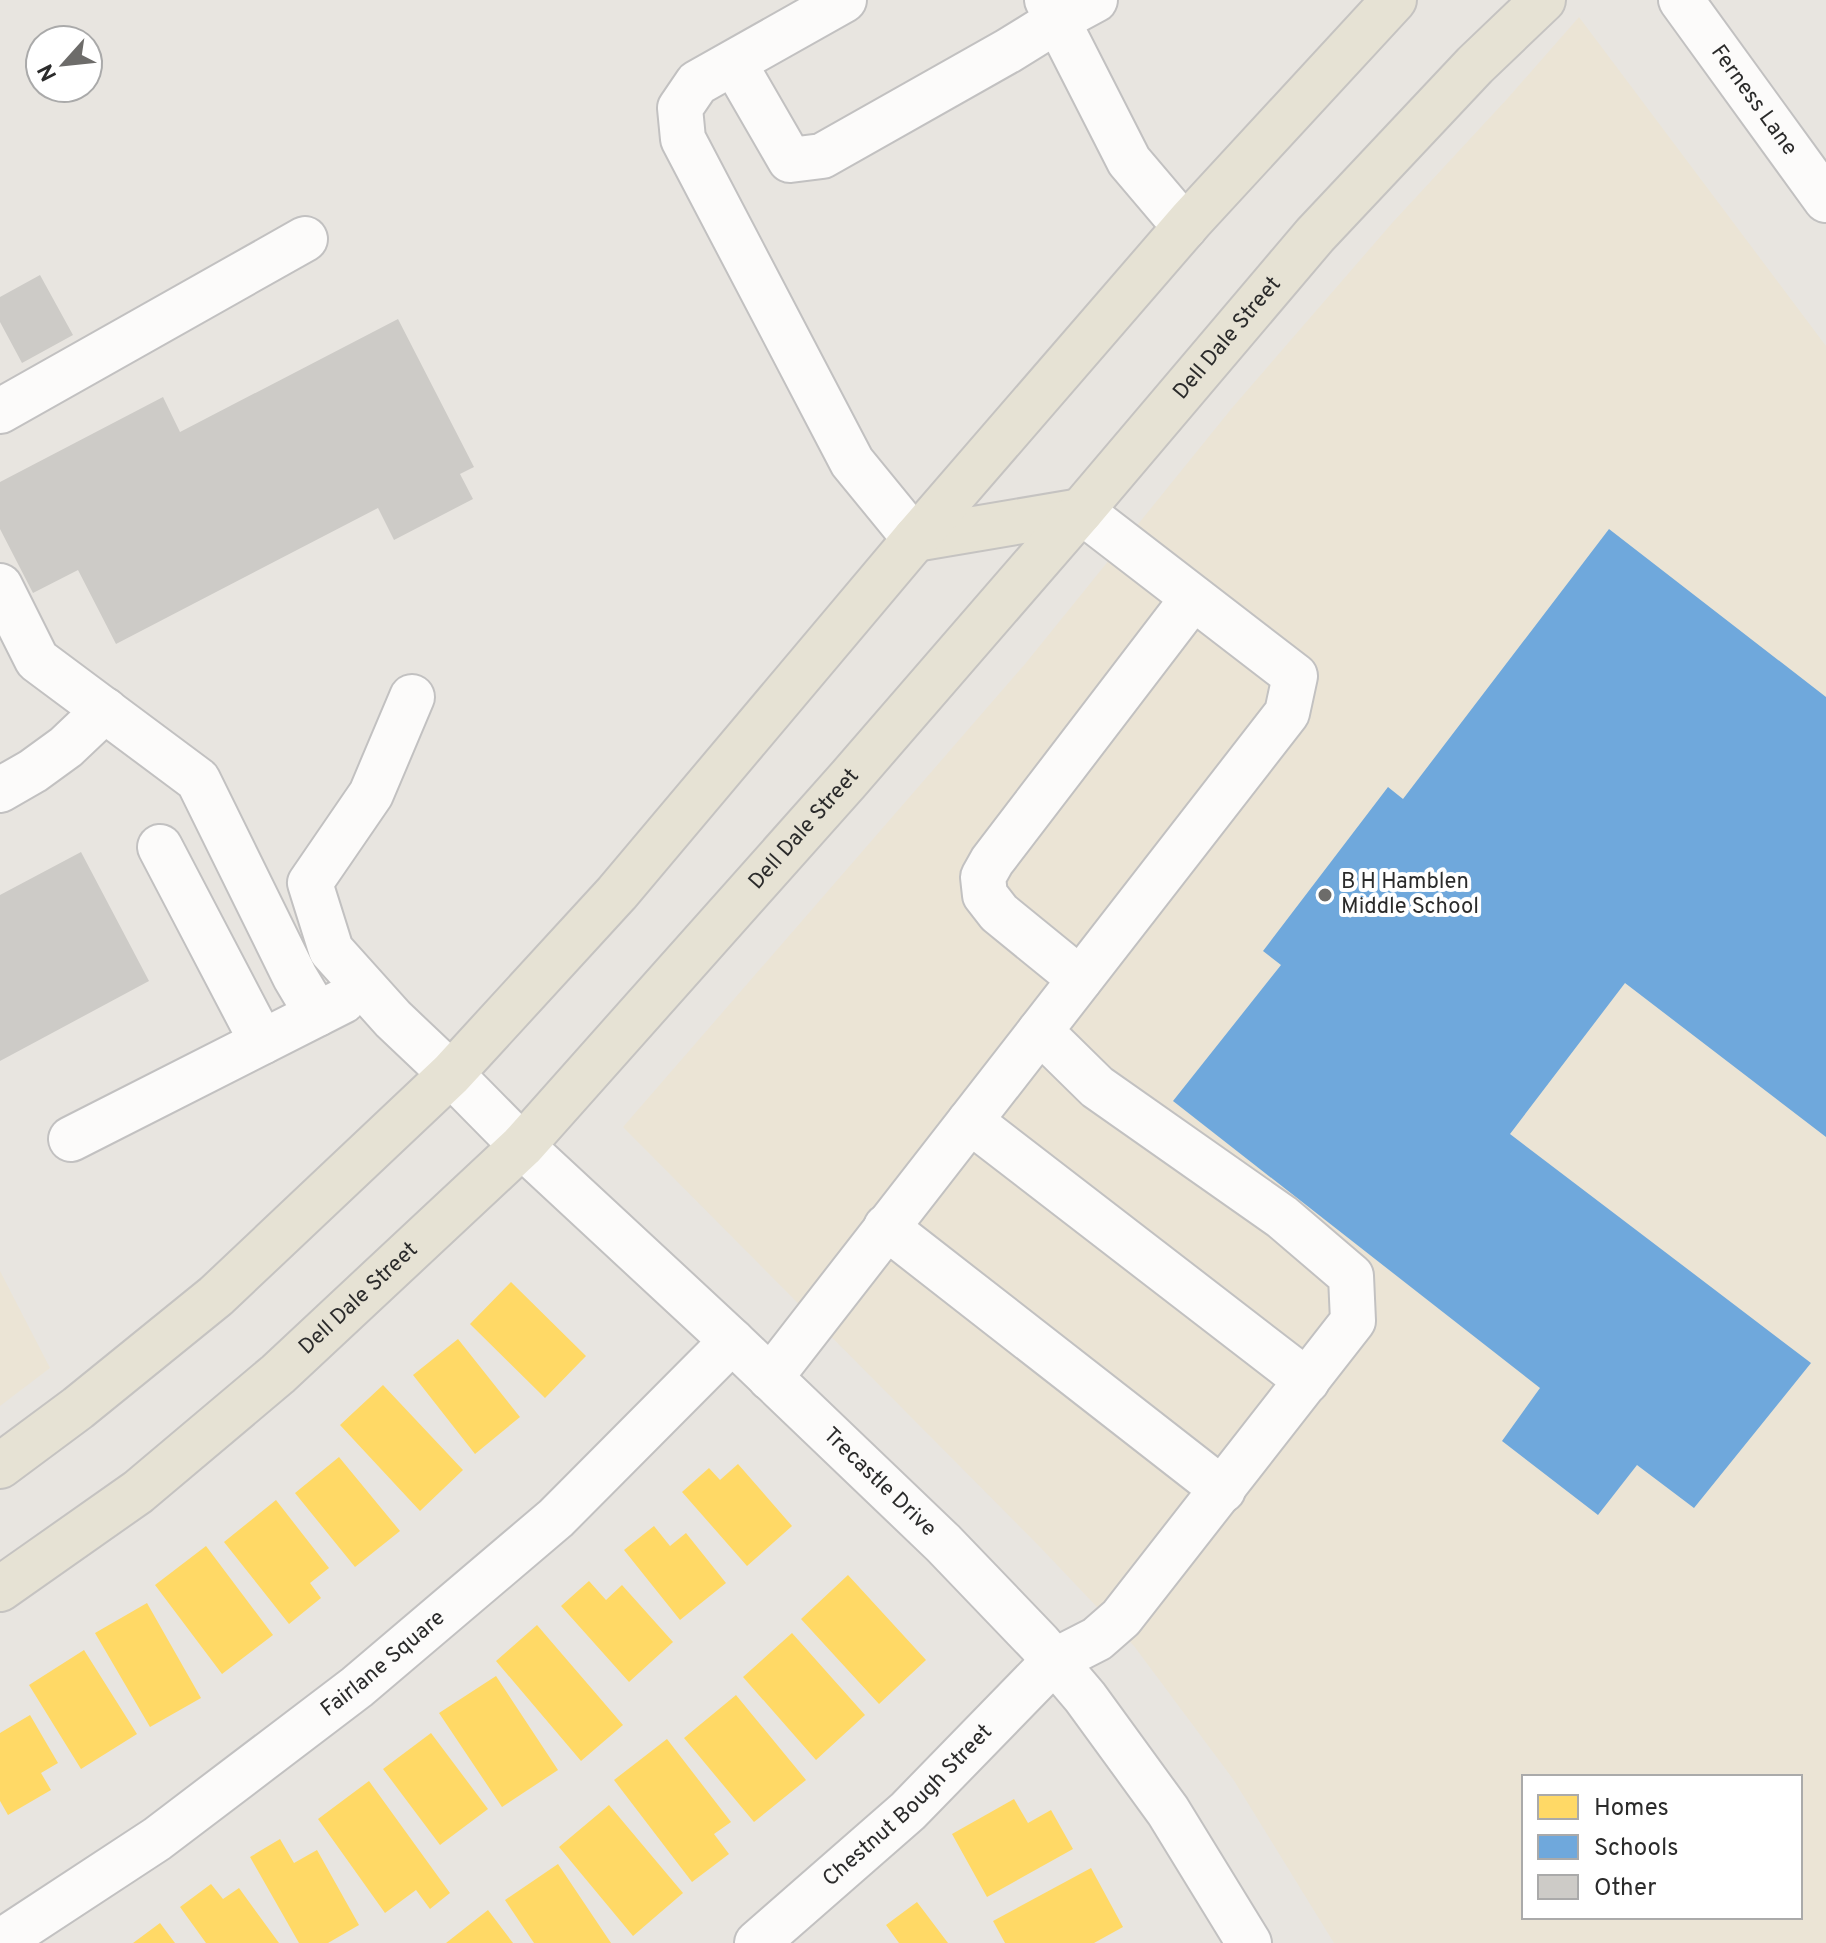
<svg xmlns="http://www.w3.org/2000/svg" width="1826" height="1943" font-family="Overpass,sans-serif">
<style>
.education{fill:#ebe4d5;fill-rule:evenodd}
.homes{fill:#ffd966}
.schools{fill:#6fa8dc}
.building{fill:#cdcbc7}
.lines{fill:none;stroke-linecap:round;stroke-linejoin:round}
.minor-casing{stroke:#c2c1c1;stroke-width:48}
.major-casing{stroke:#c5c3c1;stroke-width:48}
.minor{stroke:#fcfbfa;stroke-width:44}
.major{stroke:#e6e2d4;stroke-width:44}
.poi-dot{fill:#6d6c6a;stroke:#fff;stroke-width:3}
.labels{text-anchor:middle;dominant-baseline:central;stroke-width:8;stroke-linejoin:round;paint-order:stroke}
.street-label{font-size:22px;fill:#2b2b2b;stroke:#fff}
.poi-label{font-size:22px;fill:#2b2b2b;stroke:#fff;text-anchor:start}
</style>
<rect width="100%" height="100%" fill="#e8e5e0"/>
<!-- education -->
<path class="education" d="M1579,17L1826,346V1943H1334L1233,1779L1134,1646L1039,1546L623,1127L1025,664L1232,408L1393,222L1507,99ZM1524,1777H1800V1917H1524Z
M0,1271L50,1368L0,1406Z"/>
<!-- homes -->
<path class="homes" d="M511,1282L586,1356L545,1398L470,1324Z
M458,1339L520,1417L475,1454L413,1375Z
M383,1385L463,1470L420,1511L340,1425Z
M339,1457L400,1531L355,1567L295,1493Z
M738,1464L792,1526L747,1566L682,1492L709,1468L720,1480Z
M276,1500L329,1568L310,1583L321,1598L289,1624L224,1542Z
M654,1526L670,1546L686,1533L726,1583L680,1620L624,1550Z
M206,1546L273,1635L222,1674L155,1585Z
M848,1575L926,1660L879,1704L801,1619Z
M589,1581L606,1600L622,1585L673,1642L629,1682L561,1606Z
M147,1603L201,1698L150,1727L95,1633Z
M537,1625L623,1725L581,1761L496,1661Z
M792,1633L865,1715L816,1760L743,1677Z
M84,1650L137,1734L81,1769L29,1685Z
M496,1676L558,1770L502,1807L439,1713Z
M736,1695L806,1780L754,1822L684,1738Z
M30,1715L58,1763L41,1773L51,1790L8,1815L0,1801V1733Z
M431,1733L488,1809L440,1845L383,1769Z
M667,1739L731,1822L714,1834L729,1854L692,1882L614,1780Z
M369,1781L450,1893L430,1909L416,1890L385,1913L318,1819Z
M1014,1799L1028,1823L1051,1810L1073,1849L987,1897L952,1834Z
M609,1805L683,1893L633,1936L559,1847Z
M280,1839L294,1863L317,1850L359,1925L328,1943H299L250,1857Z
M558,1864L611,1943H534L505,1900Z
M1091,1868L1123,1927L1094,1943H1005L993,1921Z
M211,1884L223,1899L239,1888L279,1943H206L180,1907Z
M917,1902L948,1943H899L886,1925Z
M488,1910L513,1943H446Z
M160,1923L175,1943H133Z"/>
<!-- schools -->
<path class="schools" d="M1609,529L1826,697V1137L1625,983L1510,1134L1811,1363L1694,1508L1637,1465L1598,1515L1502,1441L1540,1388L1173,1101L1281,965L1263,951L1388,787L1403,799Z"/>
<!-- building -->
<path class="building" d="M40,275L73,335L22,363L0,322V297Z
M398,319L474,467L460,474L473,499L394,540L378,508L116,644L78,570L33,593L0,529V482L163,397L180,432Z
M81,852L149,981L0,1061V895Z"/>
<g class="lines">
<!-- minor casing -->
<g class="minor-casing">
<g id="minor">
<path d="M844,0L697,83L680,108L683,139L852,462L915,539"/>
<path d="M1047,0L1129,161L1185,227"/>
<path id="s1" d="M1681,0L1826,200"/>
<path d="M734,63L790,160L822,156L1008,51L1058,20L1095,0"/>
<path d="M0,411L305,239"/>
<path d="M0,586L37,660L198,780L295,977L317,1014"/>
<path id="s2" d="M412,697L371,794L310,883L331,950L393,1019L451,1074L522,1146L732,1341L943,1543L1039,1643L1085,1697L1168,1811L1249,1943"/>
<path d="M0,790L33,771L66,747L105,710"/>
<path d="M160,847L262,1042"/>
<path d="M1080,979L999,913L985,895L983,877L992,861L1193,598"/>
<path d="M970,1121L1307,1381"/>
<path d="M71,1139L343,1001"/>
<path d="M886,1227L1223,1490"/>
<path d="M770,1378L1040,1031"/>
<path id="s3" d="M0,1942L157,1839L357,1687L556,1518L732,1341"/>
<path id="s4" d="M757,1943L908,1811L1054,1661L1097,1639L1121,1618L1353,1321L1351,1276L1282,1217L1097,1087L1040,1031L1287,713L1295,676L1081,511"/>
</g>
</g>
<!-- major casing -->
<g class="major-casing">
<g id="major">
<path d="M915,539L1081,511"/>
<path d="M0,1466L78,1408L216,1296L451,1074L617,893L915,539L1191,220L1394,0"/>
<path id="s5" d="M0,1589L138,1492L278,1374L522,1146L847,781L1081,511L1315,235L1475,65L1543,0"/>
</g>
</g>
<!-- minor -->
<use href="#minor" class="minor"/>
<!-- major -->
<use href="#major" class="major"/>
</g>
<!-- markers -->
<circle class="poi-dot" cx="1325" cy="895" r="8"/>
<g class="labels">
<!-- street labels -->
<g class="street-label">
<text stroke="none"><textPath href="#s1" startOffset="124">Ferness Lane</textPath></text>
<text stroke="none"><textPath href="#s5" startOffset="1758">Dell Dale Street</textPath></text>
<text stroke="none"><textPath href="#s5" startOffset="1110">Dell Dale Street</textPath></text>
<text stroke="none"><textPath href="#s5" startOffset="462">Dell Dale Street</textPath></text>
<text stroke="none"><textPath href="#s2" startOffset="1048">Trecastle Drive</textPath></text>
<text stroke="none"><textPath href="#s3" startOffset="474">Fairlane Square</textPath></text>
<text stroke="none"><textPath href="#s4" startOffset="204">Chestnut Bough Street</textPath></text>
</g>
<!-- poi labels -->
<g class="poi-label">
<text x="1341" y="882">B H Hamblen<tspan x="1341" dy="25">Middle School</tspan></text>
</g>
</g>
<!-- legend -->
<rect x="1522" y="1775" width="280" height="144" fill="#ffffff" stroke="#aaaaaa" stroke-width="2"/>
<rect x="1538" y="1795" width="40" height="24" fill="#ffd966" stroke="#aaaaaa" stroke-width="2"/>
<text x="1594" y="1815" font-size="24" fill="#2b2b2b">Homes</text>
<rect x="1538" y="1835" width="40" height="24" fill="#6fa8dc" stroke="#aaaaaa" stroke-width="2"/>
<text x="1594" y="1855" font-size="24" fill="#2b2b2b">Schools</text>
<rect x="1538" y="1875" width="40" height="24" fill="#cdcbc7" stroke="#aaaaaa" stroke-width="2"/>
<text x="1594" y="1895" font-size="24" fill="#2b2b2b">Other</text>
<!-- north arrow -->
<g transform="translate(64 64) rotate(243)"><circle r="38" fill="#ffffff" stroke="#aaaaaa" stroke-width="2"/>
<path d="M0-6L14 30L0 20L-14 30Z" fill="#6d6c6a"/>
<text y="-12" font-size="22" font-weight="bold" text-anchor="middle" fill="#2b2b2b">N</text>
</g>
</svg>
